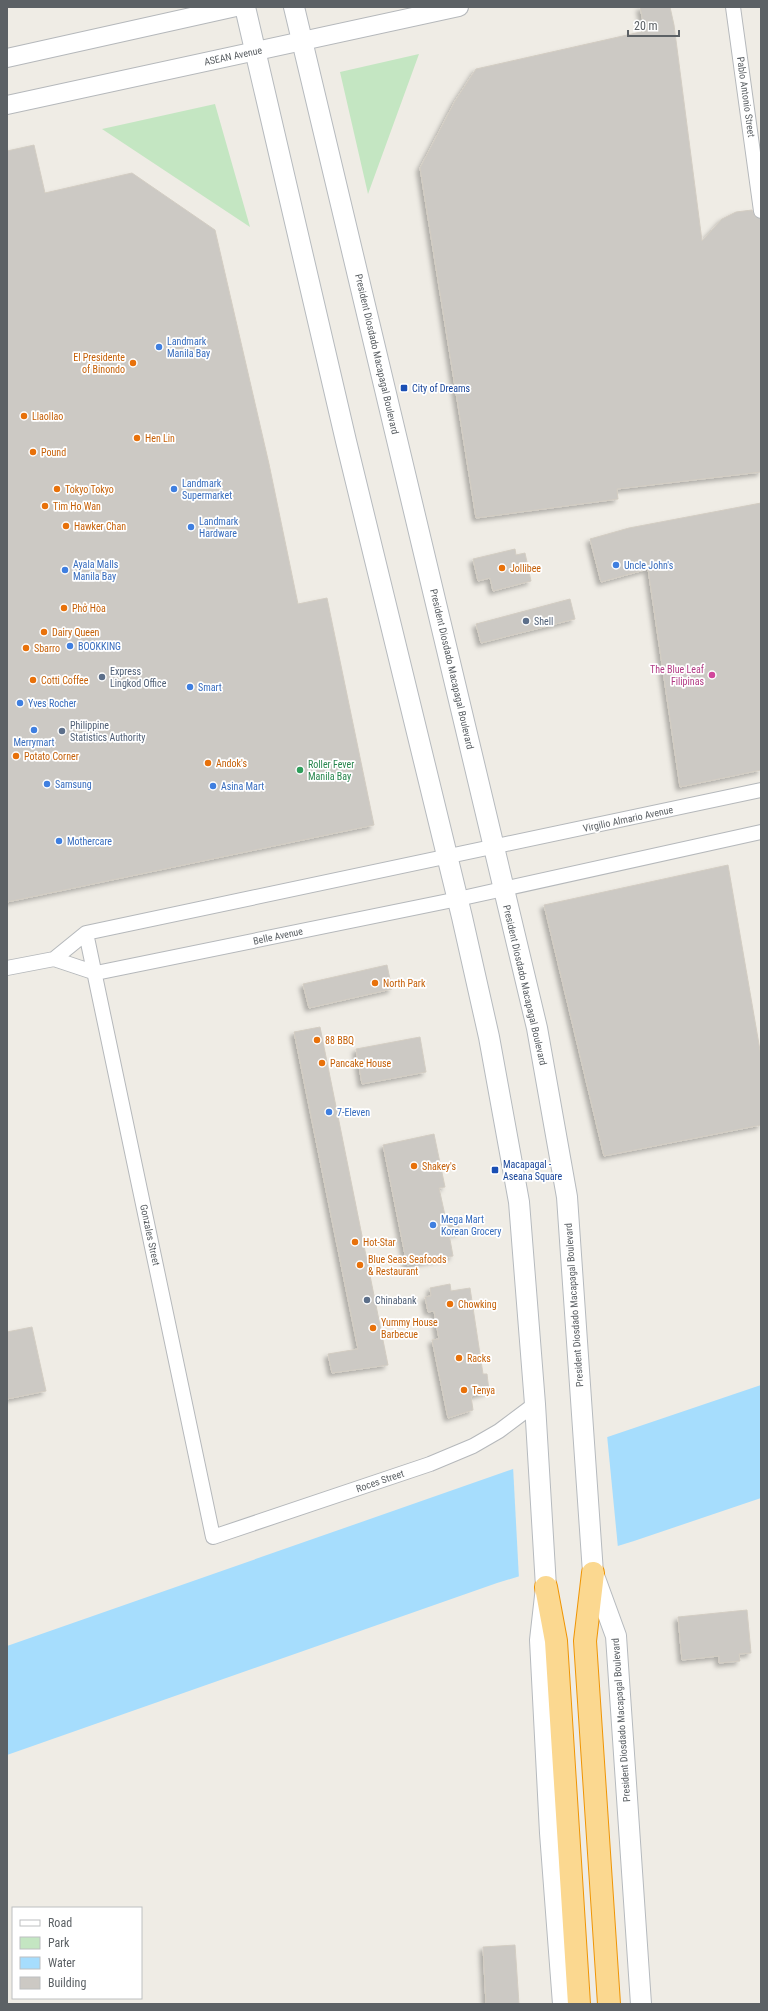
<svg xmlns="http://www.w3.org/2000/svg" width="768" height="2011" font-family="'Roboto Condensed',sans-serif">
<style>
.green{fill:#c4e6c2}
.water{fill:#a6ddfd}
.pier{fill:#efece5}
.building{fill:#ccc9c4;stroke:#d3cdc3;filter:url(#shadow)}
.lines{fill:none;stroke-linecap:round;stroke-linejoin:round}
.minor-casing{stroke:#b5b8bb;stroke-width:16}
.tertiary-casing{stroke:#b5b8bb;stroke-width:20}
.secondary-casing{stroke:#b6babe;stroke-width:22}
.motorway-casing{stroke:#ef9505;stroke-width:24}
.minor{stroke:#fff;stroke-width:14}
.tertiary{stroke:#fff;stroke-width:18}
.secondary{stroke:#fff;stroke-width:20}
.motorway{stroke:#fbd890;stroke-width:22}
.shop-dot{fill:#3f7fe0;stroke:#fff;stroke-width:1.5}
.food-dot{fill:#e8710a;stroke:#fff;stroke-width:1.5}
.transit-dot{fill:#1a4fb4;stroke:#fff;stroke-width:1.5}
.service-dot{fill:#5c6f8a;stroke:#fff;stroke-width:1.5}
.hotel-dot{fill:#d1479c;stroke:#fff;stroke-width:1.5}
.leisure-dot{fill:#2e9e5b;stroke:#fff;stroke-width:1.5}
.labels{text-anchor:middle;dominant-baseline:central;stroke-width:3.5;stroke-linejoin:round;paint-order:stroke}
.street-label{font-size:10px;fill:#5c6165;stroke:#fff}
.shop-label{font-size:10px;fill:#366cbe;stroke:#fff;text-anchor:start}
.food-label{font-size:10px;fill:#c56008;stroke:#fff;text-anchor:start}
.transit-label{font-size:10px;fill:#164399;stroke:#fff;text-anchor:start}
.service-label{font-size:10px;fill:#4e5e75;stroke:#fff;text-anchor:start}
.hotel-label{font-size:10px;fill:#b23c85;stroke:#fff;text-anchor:end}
.leisure-label{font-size:10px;fill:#27864d;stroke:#fff;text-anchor:start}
</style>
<defs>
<filter id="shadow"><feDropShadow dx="-3.5" dy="3.5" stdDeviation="2" flood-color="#0004"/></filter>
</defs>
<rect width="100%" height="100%" fill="#efece5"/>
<!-- green -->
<path class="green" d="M419,54L368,194L340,72Z
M215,104L250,227L102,129Z"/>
<!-- water -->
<path class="water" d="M761,1385V1498L634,1541L497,1583L7,1755V1646L513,1469Z"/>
<!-- pier -->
<path class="pier" d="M607,1435L618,1548L519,1579L513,1466Z"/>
<!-- building -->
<path class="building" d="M640,7H670L674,25L702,241L722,219L736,212L752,210L755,216L761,219V472L617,489L618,499L476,518L420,168L455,101L476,69L645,31Z
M34,145L45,193L132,173L215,230L269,464L298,604L327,598L374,825L7,902V151Z
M761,503V770L680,787L648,569L601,582L590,539L629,528Z
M515,549L516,555L525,553L531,581L493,591L490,578L478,581L473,559Z
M570,599L575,619L481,643L476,624Z
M728,865L761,1056V1125L604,1156L544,905Z
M387,965L392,989L309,1008L303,984Z
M320,1027L388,1365L332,1373L328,1354L358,1349L294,1032Z
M420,1037L426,1072L362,1084L356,1049Z
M434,1134L445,1187L439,1188L446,1220L457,1218L460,1232L449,1234L453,1256L407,1265L383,1145Z
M450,1284L451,1291L470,1288L483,1374H487L489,1391L471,1396L473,1410L448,1418L432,1340L439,1339L434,1311L428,1312L425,1297L431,1296L430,1288Z
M32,1327L46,1391L7,1399V1332Z
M747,1610L751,1653L739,1654L740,1661L719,1663V1656L682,1660L678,1617Z
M515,1945L519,2004H486L483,1947Z"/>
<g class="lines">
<!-- minor casing -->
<g class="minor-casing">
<path id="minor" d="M733,7L761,211
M86,933L213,1537L430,1464L473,1446L499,1431L535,1404
M54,959L96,973L458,899L761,832
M7,968L54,959L86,933L761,790"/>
</g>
<!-- tertiary casing -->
<g class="tertiary-casing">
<path id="tertiary" d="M7,58L236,7
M7,105L459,7"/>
</g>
<!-- secondary casing -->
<g class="secondary-casing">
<path id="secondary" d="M245,7L346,441L462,917L489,1037L519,1202L535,1404L546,1587L540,1640L550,1833L563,2004
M294,7L537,1028L567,1197L593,1573L616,1636L641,2004"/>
</g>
<!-- motorway casing -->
<g class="motorway-casing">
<path id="motorway" d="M593,1573L585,1641L609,2004
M546,1587L556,1641L579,2004"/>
</g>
<!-- minor -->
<use href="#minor" class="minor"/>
<!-- tertiary -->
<use href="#tertiary" class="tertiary"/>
<!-- secondary -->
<use href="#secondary" class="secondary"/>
<!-- motorway -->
<use href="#motorway" class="motorway"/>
</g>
<!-- markers -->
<g class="shop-dot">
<circle cx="159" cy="347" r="4"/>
<circle cx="174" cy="489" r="4"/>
<circle cx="191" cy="527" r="4"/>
<circle cx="616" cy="565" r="4"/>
<circle cx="65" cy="570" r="4"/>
<circle cx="70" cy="646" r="4"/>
<circle cx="190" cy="687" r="4"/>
<circle cx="20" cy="703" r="4"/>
<circle cx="34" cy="730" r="4"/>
<circle cx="47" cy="784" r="4"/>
<circle cx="213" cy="786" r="4"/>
<circle cx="59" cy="841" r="4"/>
<circle cx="329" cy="1112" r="4"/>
<circle cx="433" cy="1225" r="4"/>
</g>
<g class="food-dot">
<circle cx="133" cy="363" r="4"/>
<circle cx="24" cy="416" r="4"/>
<circle cx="137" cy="438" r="4"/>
<circle cx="33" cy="452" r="4"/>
<circle cx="57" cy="489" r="4"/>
<circle cx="45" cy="506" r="4"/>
<circle cx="66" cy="526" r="4"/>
<circle cx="502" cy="568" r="4"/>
<circle cx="64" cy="608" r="4"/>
<circle cx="44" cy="632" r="4"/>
<circle cx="26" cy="648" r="4"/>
<circle cx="33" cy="680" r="4"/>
<circle cx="16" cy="756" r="4"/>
<circle cx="208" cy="763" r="4"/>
<circle cx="375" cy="983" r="4"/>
<circle cx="317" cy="1040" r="4"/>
<circle cx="322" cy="1063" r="4"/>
<circle cx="414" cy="1166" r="4"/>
<circle cx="355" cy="1242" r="4"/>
<circle cx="360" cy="1265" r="4"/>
<circle cx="450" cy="1304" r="4"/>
<circle cx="373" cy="1328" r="4"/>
<circle cx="459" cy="1358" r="4"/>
<circle cx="464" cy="1390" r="4"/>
</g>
<g class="transit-dot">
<rect x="400" y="384" width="8" height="8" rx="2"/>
<rect x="491" y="1166" width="8" height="8" rx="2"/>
</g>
<g class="service-dot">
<circle cx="526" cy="621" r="4"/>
<circle cx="102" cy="677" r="4"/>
<circle cx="62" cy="731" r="4"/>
<circle cx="367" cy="1300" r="4"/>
</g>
<circle class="hotel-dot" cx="712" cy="675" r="4"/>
<circle class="leisure-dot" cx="300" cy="770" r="4"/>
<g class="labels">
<!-- street labels -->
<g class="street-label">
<text transform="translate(233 56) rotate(-12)">ASEAN Avenue</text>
<text transform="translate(746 97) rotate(82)">Pablo Antonio Street</text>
<text transform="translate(377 354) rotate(77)">President Diosdado Macapagal Boulevard</text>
<text transform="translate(452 669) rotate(77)">President Diosdado Macapagal Boulevard</text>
<text transform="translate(628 819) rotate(-12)">Virgilio Almario Avenue</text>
<text transform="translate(278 936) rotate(-12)">Belle Avenue</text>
<text transform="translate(525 985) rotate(77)">President Diosdado Macapagal Boulevard</text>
<text transform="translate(150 1235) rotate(78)">Gonzales Street</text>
<text transform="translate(574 1305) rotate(-94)">President Diosdado Macapagal Boulevard</text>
<text transform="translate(380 1481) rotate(-19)">Roces Street</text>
<text transform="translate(621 1720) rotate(-94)">President Diosdado Macapagal Boulevard</text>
</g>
<!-- shop labels -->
<g class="shop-label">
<text x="167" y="341">Landmark<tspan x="167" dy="12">Manila Bay</tspan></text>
<text x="182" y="483">Landmark<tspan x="182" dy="12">Supermarket</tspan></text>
<text x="199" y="521">Landmark<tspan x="199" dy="12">Hardware</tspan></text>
<text x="73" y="564">Ayala Malls<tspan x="73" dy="12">Manila Bay</tspan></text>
<text x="624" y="565">Uncle John's</text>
<text x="78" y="646">BOOKKING</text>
<text x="198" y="687">Smart</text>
<text x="28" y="703">Yves Rocher</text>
<text x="34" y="742" text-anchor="middle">Merrymart</text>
<text x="55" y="784">Samsung</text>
<text x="221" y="786">Asina Mart</text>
<text x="67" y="841">Mothercare</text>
<text x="337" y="1112">7-Eleven</text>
<text x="441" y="1219">Mega Mart<tspan x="441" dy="12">Korean Grocery</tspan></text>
</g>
<!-- food labels -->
<g class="food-label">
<text x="125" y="357" text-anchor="end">El Presidente<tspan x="125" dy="12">of Binondo</tspan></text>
<text x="32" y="416">Llaollao</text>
<text x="145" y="438">Hen Lin</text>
<text x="41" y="452">Pound</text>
<text x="65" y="489">Tokyo Tokyo</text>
<text x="53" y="506">Tim Ho Wan</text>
<text x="74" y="526">Hawker Chan</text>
<text x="510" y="568">Jollibee</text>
<text x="72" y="608">Phở Hòa</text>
<text x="52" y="632">Dairy Queen</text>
<text x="34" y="648">Sbarro</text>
<text x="41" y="680">Cotti Coffee</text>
<text x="24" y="756">Potato Corner</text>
<text x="216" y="763">Andok's</text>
<text x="383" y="983">North Park</text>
<text x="325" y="1040">88 BBQ</text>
<text x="330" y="1063">Pancake House</text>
<text x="422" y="1166">Shakey's</text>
<text x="363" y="1242">Hot-Star</text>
<text x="368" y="1259">Blue Seas Seafoods<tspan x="368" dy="12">&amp; Restaurant</tspan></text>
<text x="458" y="1304">Chowking</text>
<text x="381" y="1322">Yummy House<tspan x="381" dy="12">Barbecue</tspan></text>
<text x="467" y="1358">Racks</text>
<text x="472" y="1390">Tenya</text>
</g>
<!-- transit labels -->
<g class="transit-label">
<text x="412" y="388">City of Dreams</text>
<text x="503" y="1164">Macapagal -<tspan x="503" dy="12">Aseana Square</tspan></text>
</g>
<!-- service labels -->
<g class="service-label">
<text x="534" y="621">Shell</text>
<text x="110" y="671">Express<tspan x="110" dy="12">Lingkod Office</tspan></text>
<text x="70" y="725">Philippine<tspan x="70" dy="12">Statistics Authority</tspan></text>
<text x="375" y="1300">Chinabank</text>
</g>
<!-- hotel labels -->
<g class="hotel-label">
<text x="704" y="669">The Blue Leaf<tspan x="704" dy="12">Filipinas</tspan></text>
</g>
<!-- leisure labels -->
<g class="leisure-label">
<text x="308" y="764">Roller Fever<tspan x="308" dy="12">Manila Bay</tspan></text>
</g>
</g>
<!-- border -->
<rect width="768" height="2011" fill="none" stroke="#5c6165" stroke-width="16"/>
<!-- legend -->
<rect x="12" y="1907" width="130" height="92" fill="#ffffff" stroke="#bec0c1"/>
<rect x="20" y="1920" width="20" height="6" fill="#ffffff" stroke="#bec0c1"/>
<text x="48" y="1927" font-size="12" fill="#5c6165">Road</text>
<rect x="20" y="1937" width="20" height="12" fill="#c4e6c2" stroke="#bec0c1"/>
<text x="48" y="1947" font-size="12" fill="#5c6165">Park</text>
<rect x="20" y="1957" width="20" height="12" fill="#a6ddfd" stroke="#bec0c1"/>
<text x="48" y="1967" font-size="12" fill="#5c6165">Water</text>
<rect x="20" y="1977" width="20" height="12" fill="#ccc9c4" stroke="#bec0c1"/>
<text x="48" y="1987" font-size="12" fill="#5c6165">Building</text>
<!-- scale -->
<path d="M628 30v6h51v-6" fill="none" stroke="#5c6165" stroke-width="2"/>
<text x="634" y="30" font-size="12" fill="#5c6165" stroke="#ffffff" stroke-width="3" paint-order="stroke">20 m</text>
</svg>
